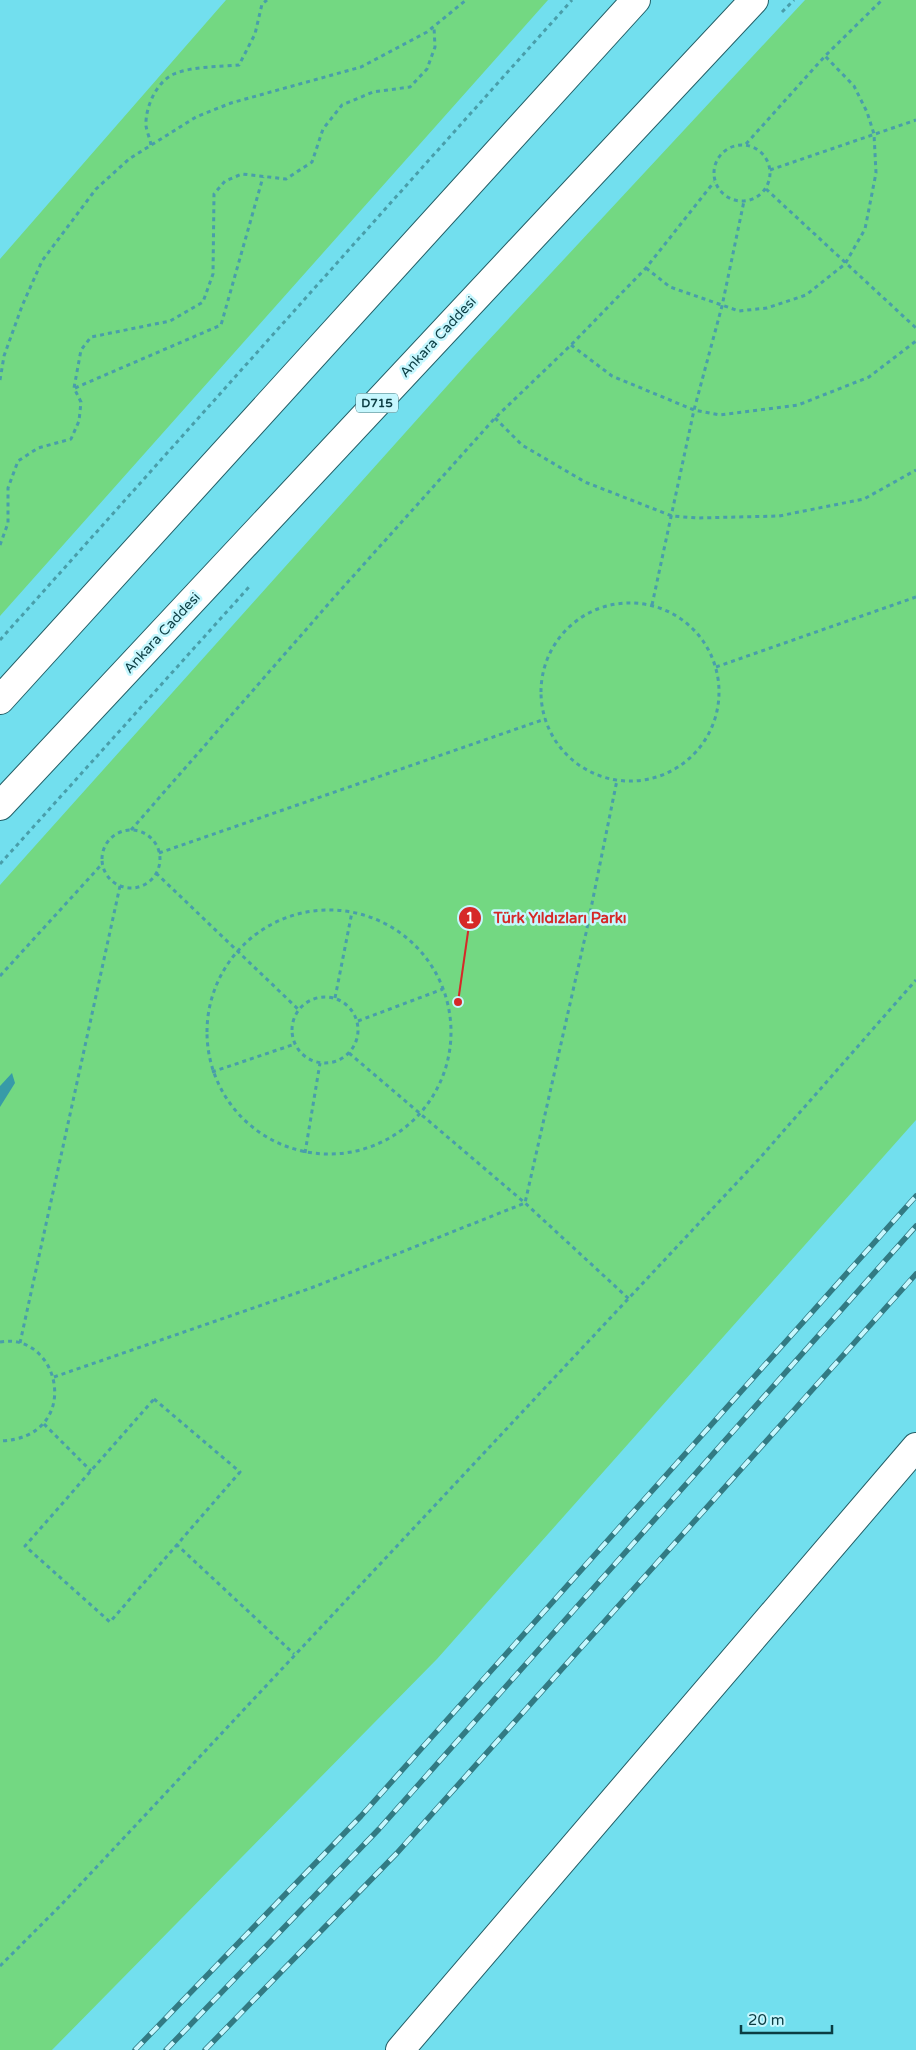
<svg xmlns="http://www.w3.org/2000/svg" width="916" height="2050" font-family="'Varela Round',sans-serif">
<style>
.green{fill:#73d882}
.water{fill:#379ba8}
.lines{fill:none;stroke-linecap:round;stroke-linejoin:round}
.secondary-casing{stroke:#235e66;stroke-width:30}
.highway-casing{stroke:#235e66;stroke-width:30}
.path{stroke:#499eaa;stroke-width:3;stroke-dasharray:4 4;stroke-linecap:butt}
.secondary{stroke:#fff;stroke-width:28}
.highway{stroke:#fff;stroke-width:28}
.rail-casing{stroke:#327a83;stroke-width:5.5}
.rail{stroke:#c6f7fe;stroke-width:4;stroke-dasharray:11;stroke-linecap:butt}
.labels{text-anchor:middle;dominant-baseline:central;stroke-width:5;stroke-linejoin:round;paint-order:stroke}
.shield{fill:#c6f7fe;stroke:#43757b;stroke-width:1}
.shield-label{font-size:12px;font-weight:bold;fill:#0b3d43}
.street-label{font-size:14px;fill:#0b3d43;stroke:#c6f7fe}
.leader{fill:none;stroke:#d62828;stroke-width:2}
.callout-dot{fill:#d62828;stroke:#c6f7fe;stroke-width:2}
.mark-label{font-size:15px;text-anchor:middle;font-weight:bold;fill:#fff}
.callout-label{font-size:15px;text-anchor:middle;font-weight:bold;fill:#d62828;stroke:#c6f7fe;stroke-width:5;stroke-linejoin:round;paint-order:stroke}
</style>
<rect width="100%" height="100%" fill="#72dfee"/>
<!-- green -->
<path class="green" d="M226,0H548L0,616V259Z
M805,0H916V1120L437,1659L52,2050H0V885L473,357Z"/>
<!-- water -->
<path class="water" d="M12,1073L15,1083L0,1107V1086Z"/>
<g class="lines">
<!-- secondary casing -->
<g class="secondary-casing">
<path id="secondary" d="M400,2050L916,1447"/>
</g>
<!-- highway casing -->
<g class="highway-casing">
<path id="highway" d="M0,700L636,0
M0,806L754,0"/>
</g>
<!-- path -->
<path class="path" d="M782,12L794,0
M746,144L825,56L882,0
M714 173a28 28 0 1 1 56 0a28 28 0 1 1-56 0Z
M151,145C150,139 147,132 146,126C145,108 156,82 174,74C193,66 219,67 239,65L255,34L262,4L267,0
M770,170L916,120
M766,189L916,328
M646,268L670,287L739,311L767,308L806,295L845,264L865,229L876,173L874,134L867,112L854,86L825,56
M571,345L612,376L694,410L720,415L798,405L869,377L916,341
M0,380L4,356L22,306L42,261L96,189L129,159L196,117L231,103L361,67L427,32L466,0
M75,388L221,325L263,177
M495,418L522,445L585,482L672,516L697,518L779,516L864,499L916,470
M0,545L8,523V488L18,461L38,448L71,439L79,421L81,402L74,388L81,350L91,337L170,321L203,302L213,274L214,194L225,181L242,174L286,179L312,162L323,129L342,105L373,92L410,87L427,69L435,47L434,27
M541 692a89 89 0 1 1 178 0a89 89 0 1 1-178 0Z
M652,605L694,410L722,306L744,201
M0,640L572,0
M716,667L916,597
M131,830L338,593L495,418L571,345L646,268L714,182
M102 859a29 29 0 1 1 58 0a29 29 0 1 1-58 0Z
M159,853L545,719
M0,864L249,587
M156,873L299,1010
M207 1032a122 122 0 1 1 244 0a122 122 0 1 1-244 0Z
M0,976L102,864
M292 1030a33 33 0 1 1 66 0a33 33 0 1 1-66 0Z
M335,998L352,912
M358,1021L443,989
M349,1053L525,1203L629,1299
M212,1072L295,1044
M305,1153L320,1063
M0,1342C61,1331 84,1438 0,1441
M20,1343L120,886
M54,1377L311,1288L525,1203L586,933L617,780
M154,1399L240,1472L110,1622L25,1546Z
M44,1424L91,1471
M176,1544L294,1654
M0,1966L62,1904L759,1159L916,980"/>
<!-- secondary -->
<use href="#secondary" class="secondary"/>
<!-- highway -->
<use href="#highway" class="highway"/>
<!-- rail casing -->
<g class="rail-casing">
<path id="rail" d="M135,2050L361,1816L916,1196
M166,2050L379,1829L916,1226
M205,2050L397,1853L916,1274"/>
</g>
<!-- rail -->
<use href="#rail" class="rail"/>
</g>
<g class="labels">
<!-- shield labels -->
<rect class="shield" x="356" y="393.5" width="42" height="19" rx="4"/>
<g class="shield-label">
<text x="377" y="403">D715</text>
</g>
<!-- street labels -->
<g class="street-label">
<text transform="translate(438 337) rotate(-47)">Ankara Caddesi</text>
<text transform="translate(162 633) rotate(-47)">Ankara Caddesi</text>
</g>
</g>
<!-- callouts -->
<path class="leader" d="M458 1002L470 918"/>
<g class="callout-dot">
<circle cx="458" cy="1002" r="5"/>
<circle cx="470" cy="918" r="12"/>
</g>
<g class="mark-label">
<text x="470" y="923">1</text>
</g>
<g class="callout-label">
<text x="560" y="923">Türk Yıldızları Parkı</text>
</g>
<!-- scale -->
<path d="M741 2025v8h91v-8" fill="none" stroke="#0b3d43" stroke-width="2.5"/>
<text x="748" y="2025" font-size="15" fill="#0b3d43" stroke="#c6f7fe" stroke-width="4" paint-order="stroke">20 m</text>
</svg>
